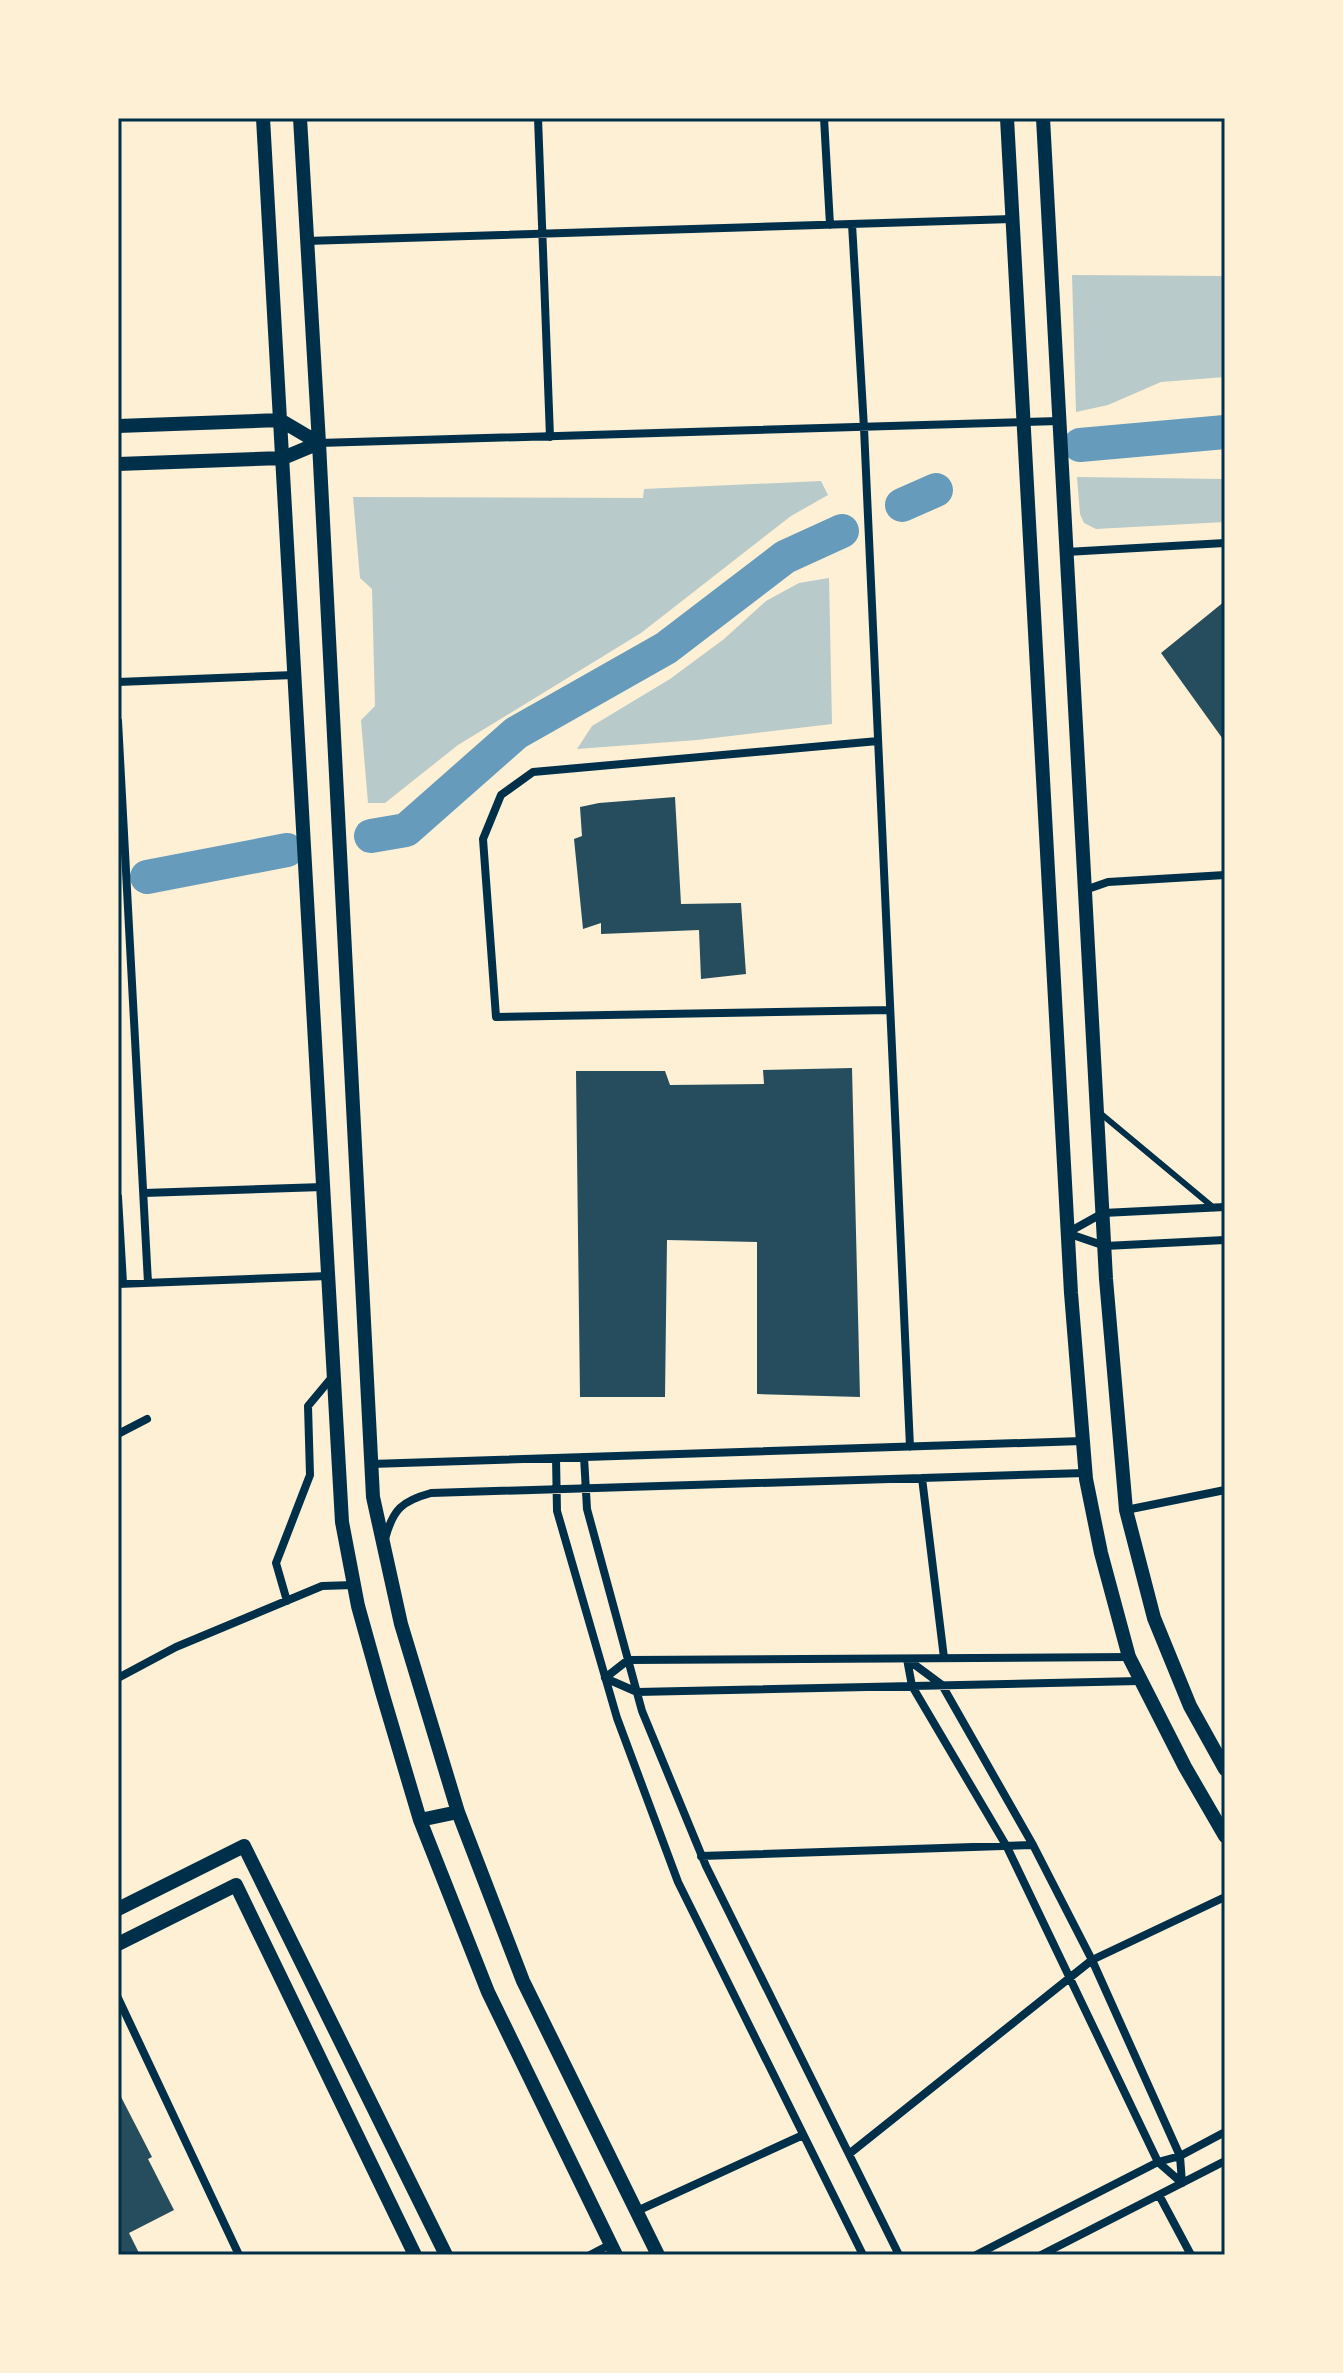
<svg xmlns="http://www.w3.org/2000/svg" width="1343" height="2373" font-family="Overpass,sans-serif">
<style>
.green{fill:#b9caca}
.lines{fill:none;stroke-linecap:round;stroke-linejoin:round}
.river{stroke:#669bbc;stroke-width:34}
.building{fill:#264d5e}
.service{stroke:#003049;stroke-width:6}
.minor{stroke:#003049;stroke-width:8}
.tertiary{stroke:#003049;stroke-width:14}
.neatline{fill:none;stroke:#003049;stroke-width:3}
</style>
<rect width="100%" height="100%" fill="#fdf0d5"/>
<!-- green -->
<path class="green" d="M1072,275L1225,276V377L1161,382L1108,405L1076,412Z
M1077,477L1225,479V522L1096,529L1084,523L1080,514Z
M821,481L828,495L791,516L641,633L458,745L385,803H368L361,720L375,706L372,589L360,578L353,497L643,498L644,489Z
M829,578L832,724L697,740L577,749L592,726L670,679L724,639L766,601L799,583Z"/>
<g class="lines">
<!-- river -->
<path class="river" d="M1080,445L1225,432
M902,505L936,490
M371,836L406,830L516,733L666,648L785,557L842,531
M147,877L287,850"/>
</g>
<!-- building -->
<path class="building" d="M1225,601V742L1161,653Z
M675,797L681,904L741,903L746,974L701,979L699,930L601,934V923L583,929L574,839L582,836L580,807L599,803Z
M852,1068L860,1397L757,1394V1242L667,1240L665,1397H580L576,1071H665L670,1085L764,1084L763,1070Z
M118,2091L152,2157L148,2159L174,2210L129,2233L140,2255H118Z"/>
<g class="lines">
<!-- service -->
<path class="service" d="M1100,1113L1214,1208"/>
<!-- minor -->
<path class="minor" d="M538,118L550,437
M824,118L830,225
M852,224L864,428L910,1447
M306,241L1012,219
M319,443L1059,421
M1066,552L1225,543
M118,682L294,675
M118,721L148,1283
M878,741L533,772L501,795L483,839L496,1017L890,1010
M1085,890L1108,882L1225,875
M144,1193L323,1187
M118,1197L123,1283
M1225,1207L1103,1213L1067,1233L1105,1246L1225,1240
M118,1284L328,1276
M118,1434L147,1419
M584,1457L587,1509L642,1711L706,1866L899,2255
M556,1458L557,1511L617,1718L678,1882L863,2255
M371,1464L1082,1441
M922,1478L944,1658
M1126,1510L1225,1490
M385,1539C393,1509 402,1501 431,1493L1085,1473
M287,1601L276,1563L310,1475L308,1406L333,1376
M1129,1657L628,1660L605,1678L637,1692L1139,1681
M907,1659L942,1685L1033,1845L1092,1960L1180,2156L1182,2183
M907,1659L912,1686L1007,1847L1158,2162L1182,2183
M118,1678L176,1647L322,1586L354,1585
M701,1856L1033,1845
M118,1998L239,2255
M849,2154L1092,1960L1225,1897
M1159,2195L1191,2255
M637,2211L803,2135
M590,2255L611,2244
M976,2255L1158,2162L1180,2156L1225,2132
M1041,2255L1225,2161"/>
<!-- tertiary -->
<path class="tertiary" d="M263,118L342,1522L358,1606L382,1692L420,1820L488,1992L616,2255
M300,118L319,443L373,1497L401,1624L458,1812L523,1981L658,2255
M1007,118L1071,1293L1086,1479L1101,1553L1129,1657L1185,1767L1225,1836
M1043,118L1106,1279L1126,1510L1154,1618L1190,1706L1225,1769
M118,426L280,420L319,443
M118,464L283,458L319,443
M420,1820L458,1812
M118,1909L244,1846L446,2255
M118,1944L236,1885L415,2255"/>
</g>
<!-- border -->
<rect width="1343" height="2373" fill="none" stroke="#fdf0d5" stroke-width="240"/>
<rect x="120" y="120" width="1103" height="2133" class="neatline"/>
</svg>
